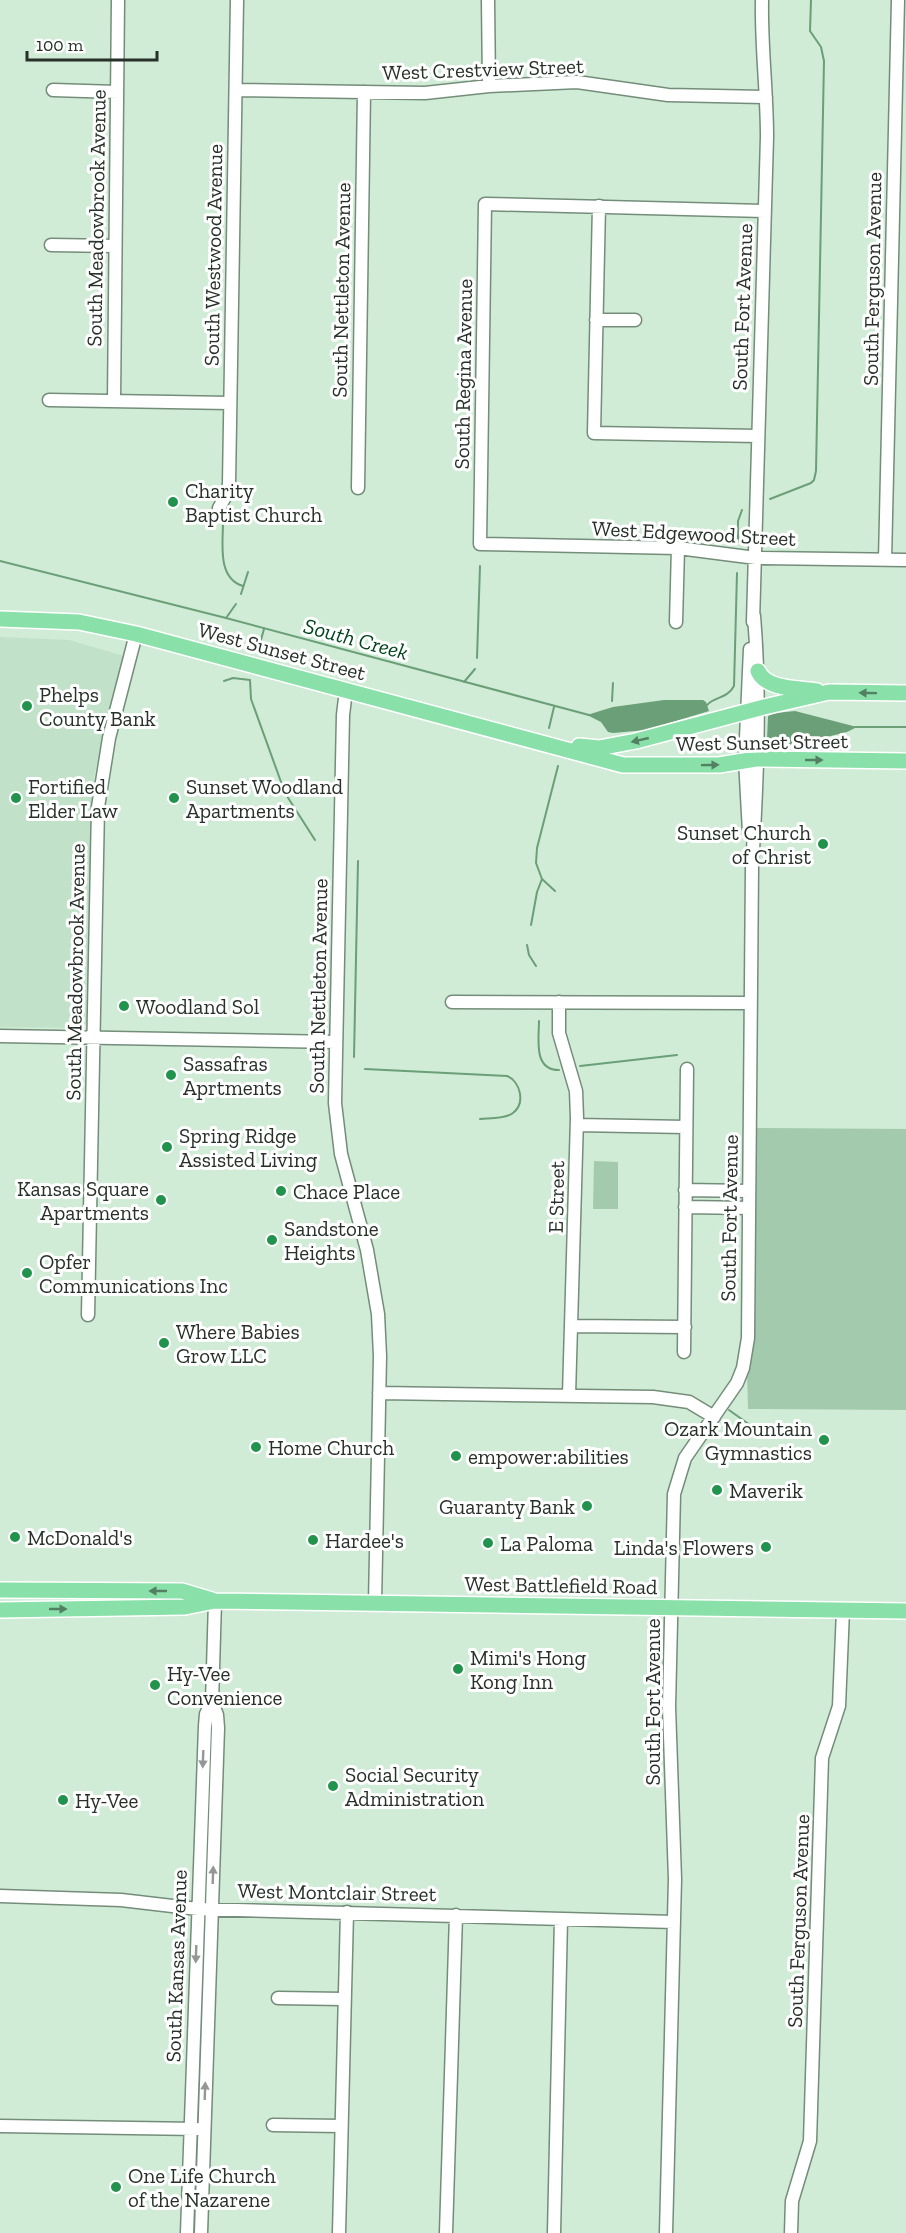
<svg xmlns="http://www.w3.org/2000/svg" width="906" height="2233" font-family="'Zilla Slab',serif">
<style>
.built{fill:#c1e2c8}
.green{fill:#a3caac}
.water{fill:#6a9f77}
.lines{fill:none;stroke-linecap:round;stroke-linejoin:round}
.stream{stroke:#6a9f77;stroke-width:2}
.minor-casing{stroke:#748d7a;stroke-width:15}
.major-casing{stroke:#fff;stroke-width:18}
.minor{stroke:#fff;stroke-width:12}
.major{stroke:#89e0a9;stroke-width:15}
.oneway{fill:#538063}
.oneway2{fill:#939894}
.poi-dot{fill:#21934d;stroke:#fff;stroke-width:2}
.labels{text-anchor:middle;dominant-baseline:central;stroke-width:6;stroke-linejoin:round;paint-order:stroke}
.street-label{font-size:21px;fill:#273129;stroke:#fff}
.poi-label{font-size:21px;fill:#273129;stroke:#fff;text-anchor:start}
.water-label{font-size:22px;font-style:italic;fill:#01441e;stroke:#fff}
</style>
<rect width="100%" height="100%" fill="#d0ebd6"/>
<!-- built -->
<path class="built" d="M0,637L69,640L124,656L94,777L92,803L89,1013L86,1024L82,1028L0,1027Z"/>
<!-- green -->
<path class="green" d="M755,1128L906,1129V1410L748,1409L747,1372L752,1354V1336Z
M594,1161L618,1162V1209H593Z"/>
<!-- water -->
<path class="water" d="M664,700H703L706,702L709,711L646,730L613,733L608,732L601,722L587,715L613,707Z
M795,711L857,727L847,732L794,745L767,740L768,716L776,713Z"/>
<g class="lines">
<!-- stream -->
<path class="stream" d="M770,499L811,483L814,480L816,471L824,61L821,47L810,31L811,0
M223,522C223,544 217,578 243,586
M738,542V521L742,510
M0,561L226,618L589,715
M241,594L248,572
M226,618L236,604
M259,647L264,629
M477,658L480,566
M224,681L233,678L250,680L251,699L285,793L315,840
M464,682L475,669
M612,701L613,683
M707,705C715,696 727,699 734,686L737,573
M855,727H906
M549,728L554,707
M542,879L555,891
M531,925L537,892L542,879L536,863L537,848L558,766
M527,945L529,955L536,966
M539,1021C539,1039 533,1070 559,1070
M354,1057L358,861
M580,1066L677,1055
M365,1069L507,1076C520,1081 526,1103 513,1113C506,1119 489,1118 480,1119
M729,1410L750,1425H785"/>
<!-- minor casing -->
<g class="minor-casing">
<path id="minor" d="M488,0L489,86
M53,90L117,92
M236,90L425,93L489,86L577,82L668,95L766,97
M599,206L594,433L758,436
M765,211L485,204L480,544L678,548L756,558L906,560
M51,245L115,246
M596,320H635
M49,400L230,403
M114,401L118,0
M358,488L364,92
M219,508L226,495L229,484L237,0
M885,560L898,0
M676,622L678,548
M753,622L767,137C767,91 761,46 762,0
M346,690L343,715L335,1103L341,1154L367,1250L378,1314L380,1356L375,1603
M749,832L745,760L750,649
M452,1002L751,1003
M559,1002V1033L576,1091L577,1118L569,1395
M0,1036L336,1042
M577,1125L686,1127
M685,1190L749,1191
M685,1207L749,1208
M88,1315L98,807L109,738L136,634
M572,1326L685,1327
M684,1352L687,1069
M379,1393L653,1397L689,1402L714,1417
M0,1896L121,1900L198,1909L674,1922
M278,1998L343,1999
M273,2125L341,2126
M0,2126L197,2129
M187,2233L205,1726L206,1714L212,1702
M201,2233L218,1728L217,1715L212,1702L215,1601
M339,2233L347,1912
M446,2233L456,1915
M554,2233L561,1919
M666,2233L675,1879L669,1707L674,1494L685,1458L737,1383L743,1368L748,1338L752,867C757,784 761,699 754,616
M791,2233L792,2201L810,2141L822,1758L839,1706L843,1610"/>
</g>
<!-- major casing -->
<g class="major-casing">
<path id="major" d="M0,619L79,622L136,634L623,765H719L756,759L906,761
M758,671C766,690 799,688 817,691
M579,746L599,748L636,741L764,707L829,692L906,693
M0,1590L182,1591L212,1600
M0,1610L185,1607L215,1601L906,1611"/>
</g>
<!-- minor -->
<use href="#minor" class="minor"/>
<!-- major -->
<use href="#major" class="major"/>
</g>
<!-- one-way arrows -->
<defs><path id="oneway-solid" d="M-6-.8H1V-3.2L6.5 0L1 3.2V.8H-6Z" transform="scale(1.5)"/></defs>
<g class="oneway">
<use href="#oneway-solid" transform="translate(868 693) rotate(-179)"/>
<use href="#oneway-solid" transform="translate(640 740) rotate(167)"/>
<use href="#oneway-solid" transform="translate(814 760)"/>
<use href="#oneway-solid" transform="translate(710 765) rotate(-1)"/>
<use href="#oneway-solid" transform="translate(158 1591) rotate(-180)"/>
<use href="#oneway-solid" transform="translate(58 1609)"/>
</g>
<g class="oneway2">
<use href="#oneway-solid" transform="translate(203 1759) rotate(92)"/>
<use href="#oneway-solid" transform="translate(213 1875) rotate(-88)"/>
<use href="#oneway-solid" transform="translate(196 1954) rotate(92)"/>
<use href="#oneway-solid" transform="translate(205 2091) rotate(-88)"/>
</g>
<!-- markers -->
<g class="poi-dot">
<circle cx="173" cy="502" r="6"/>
<circle cx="27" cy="706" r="6"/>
<circle cx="16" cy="798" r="6"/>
<circle cx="174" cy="798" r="6"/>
<circle cx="823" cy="844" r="6"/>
<circle cx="124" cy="1006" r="6"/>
<circle cx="171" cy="1075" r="6"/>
<circle cx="167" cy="1147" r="6"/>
<circle cx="281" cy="1191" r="6"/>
<circle cx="161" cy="1200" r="6"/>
<circle cx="272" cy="1240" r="6"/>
<circle cx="27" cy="1273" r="6"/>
<circle cx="164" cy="1343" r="6"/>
<circle cx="824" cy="1440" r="6"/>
<circle cx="256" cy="1447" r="6"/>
<circle cx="456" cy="1456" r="6"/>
<circle cx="717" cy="1490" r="6"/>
<circle cx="587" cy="1506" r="6"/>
<circle cx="15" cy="1537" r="6"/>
<circle cx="313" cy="1540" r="6"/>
<circle cx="488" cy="1543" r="6"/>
<circle cx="766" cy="1547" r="6"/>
<circle cx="458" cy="1669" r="6"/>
<circle cx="155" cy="1685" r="6"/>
<circle cx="333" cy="1786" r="6"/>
<circle cx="63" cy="1800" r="6"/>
<circle cx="116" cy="2187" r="6"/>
</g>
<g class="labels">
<!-- street labels -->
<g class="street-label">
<text transform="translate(483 69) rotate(-2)">West Crestview Street</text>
<text transform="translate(96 218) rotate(-89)">South Meadowbrook Avenue</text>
<text transform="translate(213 255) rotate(-89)">South Westwood Avenue</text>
<text transform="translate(872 279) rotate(-89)">South Ferguson Avenue</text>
<text transform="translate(341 290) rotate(-89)">South Nettleton Avenue</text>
<text transform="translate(742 307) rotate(-88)">South Fort Avenue</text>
<text transform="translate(463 374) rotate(-89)">South Regina Avenue</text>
<text transform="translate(694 533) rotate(3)">West Edgewood Street</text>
<text transform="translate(282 651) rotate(15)">West Sunset Street</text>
<text transform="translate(762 742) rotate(-1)">West Sunset Street</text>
<text transform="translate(75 972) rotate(-89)">South Meadowbrook Avenue</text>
<text transform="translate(318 986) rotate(-89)">South Nettleton Avenue</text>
<text transform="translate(556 1197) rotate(-89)">E Street</text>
<text transform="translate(729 1218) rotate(-89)">South Fort Avenue</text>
<text transform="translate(561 1585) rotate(1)">West Battlefield Road</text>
<text transform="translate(652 1702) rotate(-90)">South Fort Avenue</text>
<text transform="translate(337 1892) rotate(1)">West Montclair Street</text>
<text transform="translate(798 1921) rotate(-88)">South Ferguson Avenue</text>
<text transform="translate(176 1966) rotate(-88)">South Kansas Avenue</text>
</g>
<!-- poi labels -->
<g class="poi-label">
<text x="185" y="490">Charity<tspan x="185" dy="24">Baptist Church</tspan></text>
<text x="39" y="694">Phelps<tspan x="39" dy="24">County Bank</tspan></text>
<text x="28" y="786">Fortified<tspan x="28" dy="24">Elder Law</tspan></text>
<text x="186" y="786">Sunset Woodland<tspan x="186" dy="24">Apartments</tspan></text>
<text x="811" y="832" text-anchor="end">Sunset Church<tspan x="811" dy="24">of Christ</tspan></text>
<text x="136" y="1006">Woodland Sol</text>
<text x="183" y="1063">Sassafras<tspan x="183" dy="24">Aprtments</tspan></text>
<text x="179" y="1135">Spring Ridge<tspan x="179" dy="24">Assisted Living</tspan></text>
<text x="149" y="1188" text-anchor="end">Kansas Square<tspan x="149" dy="24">Apartments</tspan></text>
<text x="293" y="1191">Chace Place</text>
<text x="284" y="1228">Sandstone<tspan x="284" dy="24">Heights</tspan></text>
<text x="39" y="1261">Opfer<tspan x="39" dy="24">Communications Inc</tspan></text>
<text x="176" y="1331">Where Babies<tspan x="176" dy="24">Grow LLC</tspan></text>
<text x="812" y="1428" text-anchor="end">Ozark Mountain<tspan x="812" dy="24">Gymnastics</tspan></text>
<text x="268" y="1447">Home Church</text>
<text x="468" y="1456">empower:abilities</text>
<text x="729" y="1490">Maverik</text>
<text x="575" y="1506" text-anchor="end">Guaranty Bank</text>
<text x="27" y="1537">McDonald's</text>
<text x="325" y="1540">Hardee's</text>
<text x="500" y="1543">La Paloma</text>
<text x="754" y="1547" text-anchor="end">Linda's Flowers</text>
<text x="470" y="1657">Mimi's Hong<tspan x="470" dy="24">Kong Inn</tspan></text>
<text x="167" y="1673">Hy-Vee<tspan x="167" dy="24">Convenience</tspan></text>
<text x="345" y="1774">Social Security<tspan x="345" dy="24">Administration</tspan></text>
<text x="75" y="1800">Hy-Vee</text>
<text x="128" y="2175">One Life Church<tspan x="128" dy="24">of the Nazarene</tspan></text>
</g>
<!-- water labels -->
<g class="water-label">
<text transform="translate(356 639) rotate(15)">South Creek</text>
</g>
</g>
<!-- scale -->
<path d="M27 51v9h130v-9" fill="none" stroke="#273129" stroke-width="3"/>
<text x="36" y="51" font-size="18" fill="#273129" stroke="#ffffff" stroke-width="4.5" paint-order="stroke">100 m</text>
</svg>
